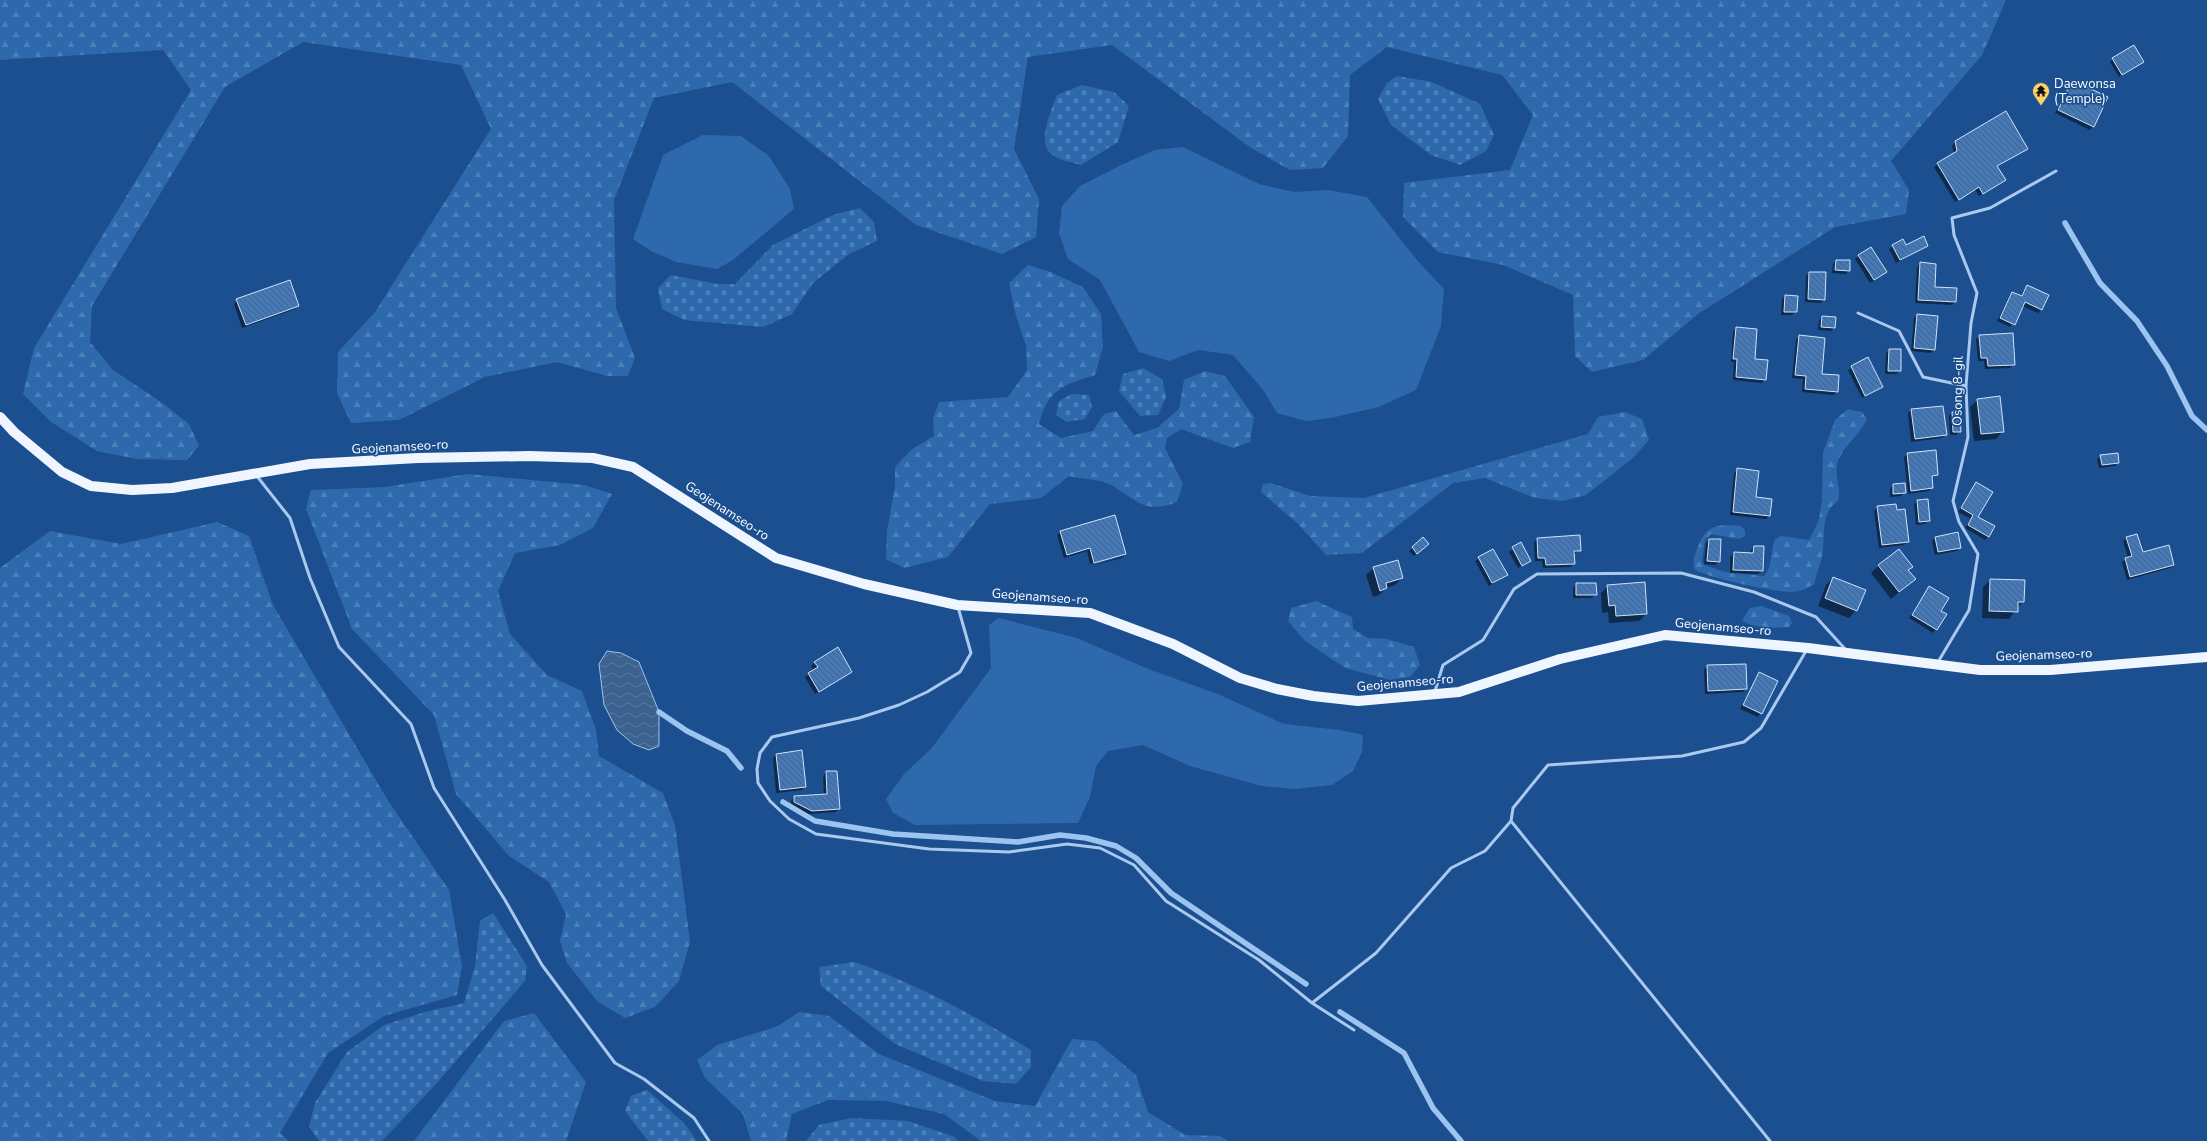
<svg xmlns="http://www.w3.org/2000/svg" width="2207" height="1141" font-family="'Nunito Sans',sans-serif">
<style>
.green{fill:#2e69ad}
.forest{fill:url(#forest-firs)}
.cemetery{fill:url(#cemetery-stones)}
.water{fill:url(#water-waves);stroke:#9cc4f0}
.shadow{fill:#0007}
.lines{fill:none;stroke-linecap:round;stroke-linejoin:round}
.stream{stroke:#9cc4f0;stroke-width:5.5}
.building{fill:url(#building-back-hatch);stroke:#cfe3fa}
.lane{stroke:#a9c9ee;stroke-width:3}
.primary{stroke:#f0f6ff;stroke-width:10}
.labels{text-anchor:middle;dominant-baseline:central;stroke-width:3.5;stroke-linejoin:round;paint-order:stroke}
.poi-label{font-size:13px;fill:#fff;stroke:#1b4f8f;text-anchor:start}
.street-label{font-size:13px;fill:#fff;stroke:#1b4f8f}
</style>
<defs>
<pattern id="forest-firs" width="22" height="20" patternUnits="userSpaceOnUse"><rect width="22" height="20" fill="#2e69ad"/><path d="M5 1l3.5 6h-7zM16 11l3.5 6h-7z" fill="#4d80b9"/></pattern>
<pattern id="cemetery-stones" width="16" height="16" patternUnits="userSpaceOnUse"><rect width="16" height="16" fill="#2e69ad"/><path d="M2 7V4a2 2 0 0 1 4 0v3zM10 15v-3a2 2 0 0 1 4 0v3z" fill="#4d80b9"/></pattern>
<pattern id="water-waves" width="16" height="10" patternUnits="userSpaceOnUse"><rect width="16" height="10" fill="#3c6290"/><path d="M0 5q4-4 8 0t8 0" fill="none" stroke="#597aa1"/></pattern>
<pattern id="building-back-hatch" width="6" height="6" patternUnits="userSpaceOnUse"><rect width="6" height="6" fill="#4478b7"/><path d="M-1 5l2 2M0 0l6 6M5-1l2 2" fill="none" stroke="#486282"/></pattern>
</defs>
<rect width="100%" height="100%" fill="#1b4f8f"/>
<!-- green -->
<path class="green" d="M703,135L741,136L769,156L790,189L794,209L733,260L717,269L676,262L651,251L633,239L663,155Z
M1183,147L1259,184L1295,192L1328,190L1367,197L1416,259L1444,289L1441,326L1416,390L1379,407L1331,418L1306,421L1277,413L1264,391L1233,355L1198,350L1169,361L1139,352L1100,280L1068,259L1059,233L1062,206L1080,186L1121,165L1155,150Z
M998,618L1077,638L1146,668L1220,695L1284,724L1340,730L1363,735L1362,752L1353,771L1332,785L1295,789L1262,786L1190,766L1143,745L1108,751L1096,766L1090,797L1078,823L915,825L893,813L886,799L904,774L931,749L991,668L989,625Z"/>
<!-- forest -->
<path class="forest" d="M0,0H2006L1982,55L1891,161L1909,190L1906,214L1835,227L1698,314L1643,360L1592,372L1575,356L1573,295L1503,265L1438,252L1403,217L1404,183L1510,170L1533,115L1502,75L1387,47L1350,75L1348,136L1323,168L1290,170L1251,148L1112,45L1028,57L1014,149L1039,199L1036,237L1002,254L916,225L732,82L654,98L614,200L616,308L635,358L628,376H607L557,362L485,377L399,420L351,423L337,393L338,352L375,312L491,129L461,65L303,42L225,87L92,306L90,342L113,370L164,404L189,424L199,446L187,460L137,459L97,451L51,422L23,394L34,348L191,90L163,50L0,60Z
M1028,265L1048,271L1083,287L1101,314L1103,347L1095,375C1063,385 1048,389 1039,424L1061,438L1093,431L1104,414L1116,411L1134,435L1157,428L1179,409L1184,380L1205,371L1225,376L1254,417L1250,442L1233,448L1181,429L1167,438L1165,448L1183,484L1177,502C1142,515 1137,499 1109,484C1098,479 1081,479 1069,476L1041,498L990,504L948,557L904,568L886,559L887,531L895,486V467L912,449L934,436L933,419L939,402L1008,397L1027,370L1026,346L1015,312L1009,283Z
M1848,409L1862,412L1867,419C1860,435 1844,445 1838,461C1833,476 1842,486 1838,501C1819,513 1826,538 1822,557C1820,566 1816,575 1814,584C1807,589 1799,592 1790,592C1769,591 1714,579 1695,570C1692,562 1694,557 1697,549C1706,525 1716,524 1740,526L1745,530V536L1739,539L1711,534L1705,540L1702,561L1704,565L1725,572L1764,576C1773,566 1770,552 1775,539L1781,536L1809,540L1819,520L1822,499L1823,453L1835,420Z
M1625,412L1642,419L1649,440L1633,458L1586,495L1563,501L1535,498L1485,478L1453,483L1362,553L1326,555L1297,523L1261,492L1263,484L1271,483L1310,496L1364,498L1588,434L1598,417Z
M468,474L584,485L612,494L593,528L560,545L515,553L498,591L510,634L547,675L582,691L596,730L599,756L663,793L675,825L690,942L679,981L655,1007L625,1018L597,1001L567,963L560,941L566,914L549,882L509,856L456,794L434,715L352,629L306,509L311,490L384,487Z
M217,522L249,536L273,605L387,799L449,890L462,966L457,995L384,1016L328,1053L280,1133L289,1141H0V568L50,531L121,544Z
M1316,601L1352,617L1353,629L1368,638L1387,639L1414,647L1420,665L1410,677L1390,680L1345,668L1305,641L1288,621L1291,608Z
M1761,606L1789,616L1792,623L1789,627C1776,628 1752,629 1742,620L1750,608Z
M799,1012L829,1016L879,1054L995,1101L1035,1106L1072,1039L1096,1041L1136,1075L1148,1112L1185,1135L1220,1136L1228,1141H981L944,1114L886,1101L828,1100L792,1114L786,1141H751L743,1114L705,1078L697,1060L717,1045L776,1027Z
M534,1013L586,1082L566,1141H414L504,1021Z"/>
<!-- cemetery -->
<path class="cemetery" d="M1397,76L1432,82L1480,104L1494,135L1486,151L1460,165L1431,155L1391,125L1378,99L1387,83Z
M1082,85L1114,92L1129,106L1118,142L1081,165C1072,162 1061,161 1054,156C1034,145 1052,110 1057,95Z
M860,208L874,222L877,241L849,254L813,283L792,314L763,327L684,320L662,309L658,288L671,275L717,284H735L773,245L833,215Z
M1143,368L1162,379L1166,397L1158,415L1140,416L1119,391L1123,374Z
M1072,394L1089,395L1092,407L1085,419L1067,422L1056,415L1059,401Z
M493,913L527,966L525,981L437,1083L382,1141H319L309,1127L315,1103L347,1052L384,1025L425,1012L464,1003L475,966L480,921Z
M854,962C916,983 975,1016 1031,1050V1067L1016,1084L983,1081L895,1044L821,986L819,967Z
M647,1090L684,1123L697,1141H648L625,1111L631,1096Z
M851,1118L908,1121L955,1137L958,1141H806L819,1125Z"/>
<!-- water -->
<path class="water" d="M607,651L621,653L639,662L659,712V746L649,750L633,744L617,730L604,705L599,664Z"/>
<!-- shadow -->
<path class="shadow" d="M2113,59L2142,62L2119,77L2110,62Z
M2072,81L2093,126L2090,130L2055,113Z
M1955,142L2026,148L1997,167L2005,180L2001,183L1979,196L1975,190L1955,202L1934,167L1954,154L1952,146Z
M1902,241L1905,247L1927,245L1896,263L1889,249Z
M1859,256L1886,272L1870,283L1855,259Z
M1836,261L1849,270L1846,274L1832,273L1833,264Z
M1921,263L1934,288L1955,302L1952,305L1915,303L1917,267Z
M1809,273L1824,300L1821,303L1805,302L1806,276Z
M2027,286L2041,310L2038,313L2022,306L2010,327L1997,321L2009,297L2012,293L2020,297Z
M1785,296L1796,312L1792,315H1781L1782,299Z
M237,300L298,305L295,309L242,328L234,304Z
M1917,315L1934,349L1931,353L1911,351L1914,318Z
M1822,317L1834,328L1831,331L1818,330L1819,321Z
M1736,328L1765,379L1762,383L1733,380L1734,362H1731L1733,332Z
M1799,336L1821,374L1837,392L1833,395L1802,392L1803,379L1792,378L1796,340Z
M1980,336L2014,364L2010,368L1985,369L1984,361H1978L1976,339Z
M1889,350L1900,371L1896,374H1885L1886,353Z
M1868,359L1881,387L1862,398L1848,370Z
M1978,400L2003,431L1996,439L1974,441L1970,407Z
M1912,410L1946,435L1942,438L1911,442L1908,413Z
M1952,413L1960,432L1956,435H1950L1949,416Z
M1907,454L1937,475L1931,478L1932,488L1929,491L1908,494L1904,457Z
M2101,456L2118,462L2115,466L2099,468L2097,459Z
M1738,469L1755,498L1769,516L1766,519L1730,515L1734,473Z
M1976,484L1977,517L1988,536L1985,540L1965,528L1971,519L1958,512Z
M1893,485L1904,493L1901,496L1890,497V489Z
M1917,501L1929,521L1925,524L1916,525L1914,504Z
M1878,507L1908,542L1904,545L1879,548L1874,511Z
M1061,532L1125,554L1122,558L1091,566L1123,556V554L1090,564L1087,551L1064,558L1057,535Z
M1423,538L1424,547L1414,556L1409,551Z
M1935,538L1960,547L1957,551L1935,555L1932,541Z
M2127,538L2142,554L2173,565L2170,568L2127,580L2122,562L2128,558L2123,541Z
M1537,539L1580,550L1574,554V563L1571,567L1543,568L1542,561H1535L1534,542Z
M1709,540L1719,562L1715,565L1704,564L1706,543Z
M1521,544L1530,560L1518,568L1509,552Z
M1754,547L1762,571L1758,574L1730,573V557L1734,553L1750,554L1751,550Z
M1492,550L1506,575L1489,586L1475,561Z
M1879,565L1908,570L1914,579L1891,599L1871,573Z
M1374,568L1402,578L1395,585L1386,588L1379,595L1373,597L1366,575Z
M1834,578L1856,610L1849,618L1818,606L1826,585Z
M1990,580L2023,601L2009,619L1982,618L1983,587Z
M1576,584L1596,594L1592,598H1573V588Z
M1608,586L1646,614L1639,621L1609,623L1608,612L1602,613L1601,593Z
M1930,587L1940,611L1945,615L1933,633L1909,618Z
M815,662L851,672L815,694L805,677L814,671L811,666Z
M1708,666L1746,689L1743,692L1705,694L1704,669Z
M1759,673L1777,681L1758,717L1740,709Z
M776,754L805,786L802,790L776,793L773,758Z
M826,772L839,809L836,812L808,814L791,805V801L794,797L824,795L823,776Z"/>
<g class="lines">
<!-- stream -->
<path class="stream" d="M2065,223L2100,283L2137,321L2167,366L2192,416L2207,430
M659,712L687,731L727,751L741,768
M783,802L815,821L893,834L1018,842L1060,835L1086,838L1116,846L1136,858L1171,893L1306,984
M1340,1012L1404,1053L1433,1108L1461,1141"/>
</g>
<!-- building -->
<path class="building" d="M2134,45L2144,62L2122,75L2112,58Z
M2072,80L2108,97L2094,127L2058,110Z
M2006,111L2028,149L1997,166L2006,180L1983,194L1979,187L1959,200L1937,163L1957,151L1955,141Z
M1924,236L1928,246L1900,260L1892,245L1903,239L1906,245Z
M1871,247L1887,272L1874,280L1858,255Z
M1836,260H1850V271L1835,270Z
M1920,262L1936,264L1935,287L1957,288L1956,302L1918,300Z
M1809,272H1826L1825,300L1808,299Z
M290,280L299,306L246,325L236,299Z
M2027,285L2049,295L2042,310L2025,302L2015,325L2000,318L2012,292L2022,296Z
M1785,295L1798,296L1797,312H1784Z
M1917,314L1938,316L1935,350L1914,348Z
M1822,316L1836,317L1835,328L1821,327Z
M1736,327L1757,329L1755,359L1768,360L1766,380L1736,377L1737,359H1733Z
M2013,333L2015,365L1988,366L1987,358H1981L1979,335Z
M1799,335L1825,338L1822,374L1839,375L1838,392L1805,389L1806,376L1795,375Z
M1889,349H1901V371H1888Z
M1868,357L1883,387L1865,396L1851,366Z
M2000,396L2004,432L1981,434L1977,399Z
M1943,406L1947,435L1915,439L1911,409Z
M1952,412H1960L1961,432H1953Z
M1936,450L1938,475L1932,476L1933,488L1911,491L1907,453Z
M2118,453L2119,463L2102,465L2100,455Z
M1737,468L1759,471L1756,497L1772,499L1770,516L1733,512Z
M1976,482L1993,492L1978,517L1995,526L1989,537L1968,525L1973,515L1961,508Z
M1905,483L1906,493L1893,494V484Z
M1928,499L1930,521L1919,522L1917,500Z
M1896,504L1897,510L1905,509L1909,542L1882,545L1877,506Z
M1115,515L1126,554L1094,563L1090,548L1067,555L1060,531Z
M1958,532L1961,548L1938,552L1935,537Z
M2137,534L2143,552L2169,545L2174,565L2130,577L2125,558L2132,556L2126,537Z
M1580,535L1581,551H1574L1575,564L1546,565L1545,558H1538L1537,538Z
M1423,537L1429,544L1417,554L1412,547Z
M1709,539H1721L1720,562L1707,561Z
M1521,542L1531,561L1522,566L1512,547Z
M1754,546H1764L1763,571L1733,570L1734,552L1753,553Z
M1493,549L1508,575L1492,583L1478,557Z
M1899,549L1913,567L1908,570L1916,579L1899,592L1878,565Z
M1398,560L1403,578L1386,583L1387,588L1380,591L1373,567Z
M1833,577L1866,590L1857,611L1825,598Z
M1990,579L2025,580L2024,602H2018V612L1989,611Z
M1645,582L1647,614L1616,616L1615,605L1609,606L1607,585Z
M1576,583H1596L1597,595H1576Z
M1929,586L1949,598L1941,611L1947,614L1937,630L1912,615Z
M838,647L852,672L819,692L808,673L818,667L814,662Z
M1746,664L1747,689L1708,691L1707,665Z
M1759,672L1778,681L1762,714L1743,705Z
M802,750L806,787L780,790L776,754Z
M826,771H837L840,809L812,811L794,802V796L827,794Z"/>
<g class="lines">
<!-- lane -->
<path class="lane" d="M1858,313L1899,331L1923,377L1966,386
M256,475L290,518L310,578L339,647L411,724L434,788L505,900L542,965L615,1063L644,1079L694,1118L709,1141
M958,607L971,653L960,672L927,692L899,705L859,718L772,737L760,753L757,769L758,783L770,801L789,819L816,834L929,849L1009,852L1067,844L1100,848L1134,865L1166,901L1259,960L1312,1003L1354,1030
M1938,662L1969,610L1978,554L1959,522L1953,501L1968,437L1966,386L1971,323L1977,293L1954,235L1952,218L1990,208L2056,171
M1435,691L1443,665L1483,640L1514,589L1537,574L1681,573L1754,592L1816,617L1846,650
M1511,821L1770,1141
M1312,1003L1376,953L1451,868L1485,851L1511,821L1513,808L1548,765L1682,756L1744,742L1761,728L1806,651"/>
<!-- primary -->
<path class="primary" d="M0,417L14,432L62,472L91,486L132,490L172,488L310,464L418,458L529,456L593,458L633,467L776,558L864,584L957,605L1090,613L1173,644L1240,678L1277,689L1313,696L1358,701L1459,692L1560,659L1665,635L1808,648L1980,670H2050L2207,657"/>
</g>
<!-- icons -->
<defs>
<g id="temple-pin" transform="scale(0.9)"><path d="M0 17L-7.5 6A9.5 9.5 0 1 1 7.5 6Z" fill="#ffd166" stroke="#1b4f8f"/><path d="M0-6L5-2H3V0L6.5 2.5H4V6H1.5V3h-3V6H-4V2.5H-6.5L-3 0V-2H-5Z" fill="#111"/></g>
</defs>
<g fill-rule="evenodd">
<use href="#temple-pin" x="2041" y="91"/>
</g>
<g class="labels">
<!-- poi labels -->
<g class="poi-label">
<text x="2054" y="84">Daewonsa<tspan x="2054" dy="15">(Temple)</tspan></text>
</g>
<!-- street labels -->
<g class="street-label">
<text transform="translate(1958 391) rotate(-89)">Osong 8-gil</text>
<text transform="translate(400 447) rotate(-3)">Geojenamseo-ro</text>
<text transform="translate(727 511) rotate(33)">Geojenamseo-ro</text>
<text transform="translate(1040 597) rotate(4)">Geojenamseo-ro</text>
<text transform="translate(1723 627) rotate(5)">Geojenamseo-ro</text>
<text transform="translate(2044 655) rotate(-2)">Geojenamseo-ro</text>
<text transform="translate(1405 683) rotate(-5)">Geojenamseo-ro</text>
</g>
</g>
</svg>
